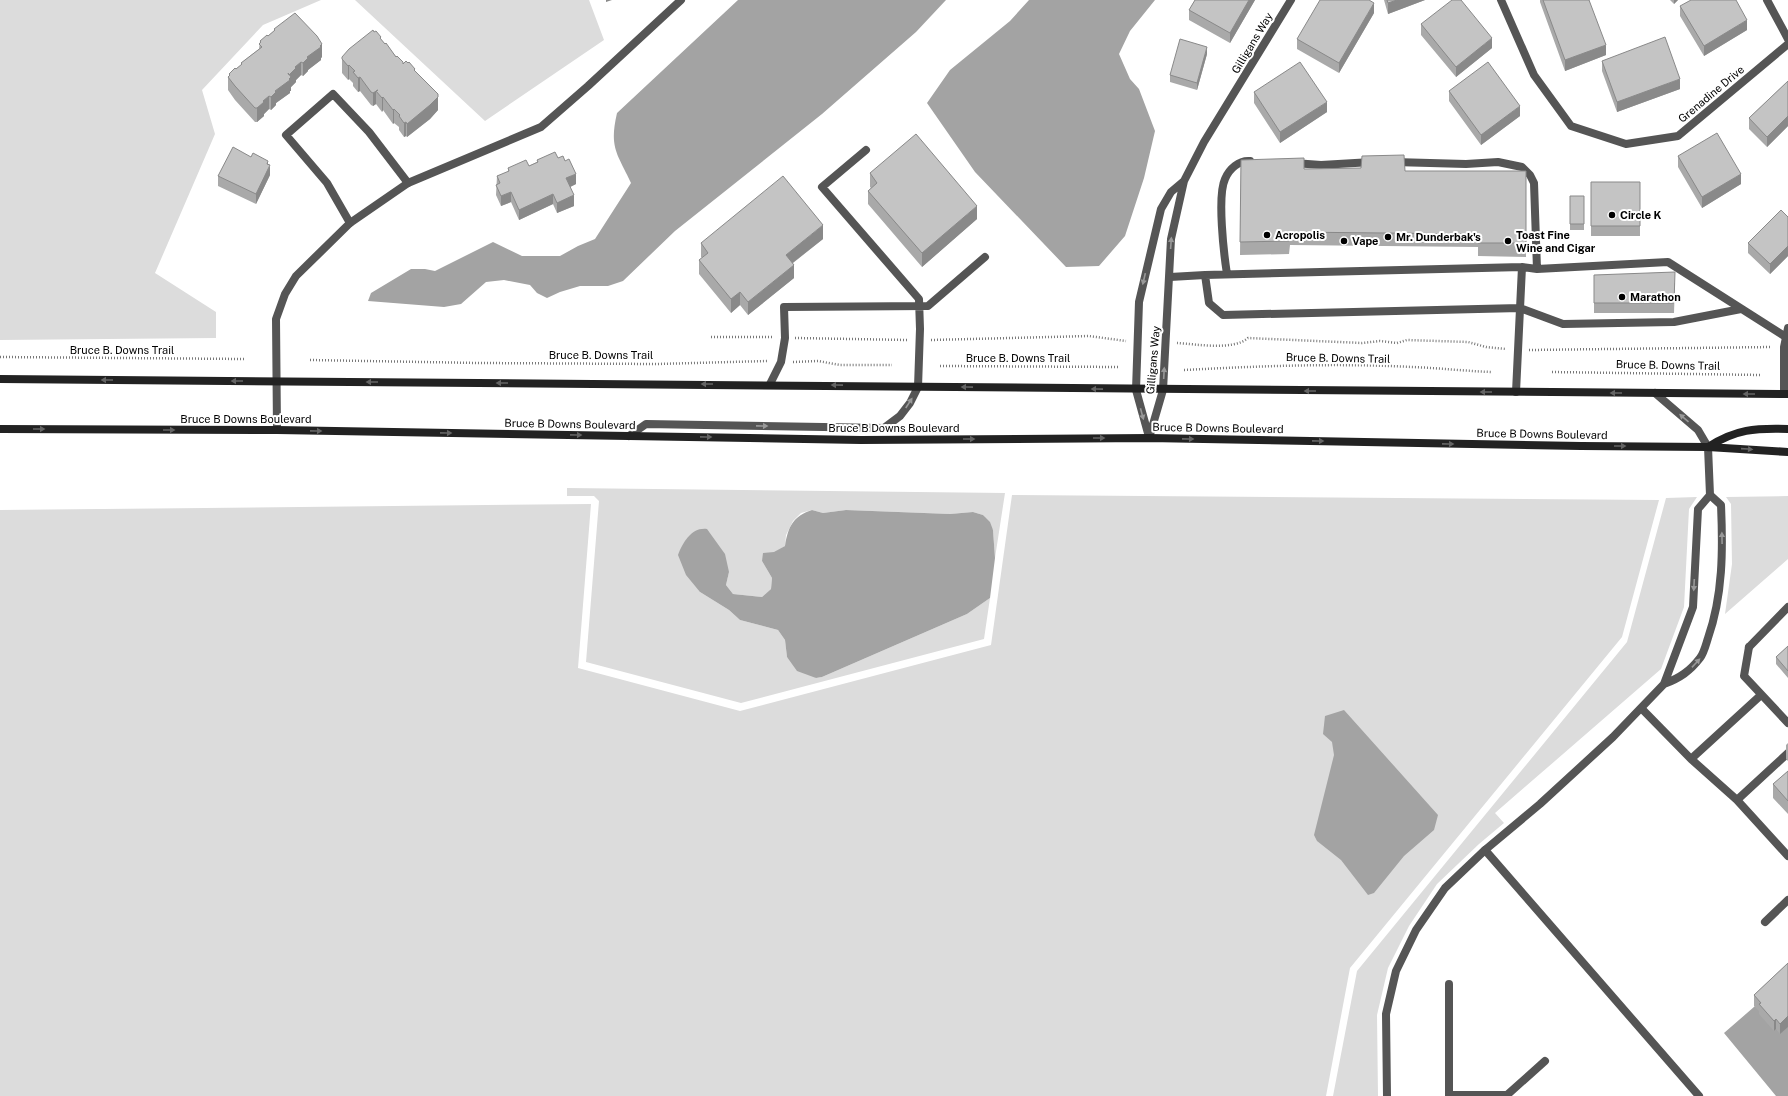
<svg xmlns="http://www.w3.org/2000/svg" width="1788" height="1096" font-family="'Public Sans',sans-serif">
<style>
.green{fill:#dcdcdc}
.water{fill:#a3a3a3}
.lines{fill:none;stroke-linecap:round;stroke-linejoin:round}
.path{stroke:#777;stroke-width:2.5;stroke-dasharray:1 2;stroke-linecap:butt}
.service{stroke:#555;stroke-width:8}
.minor{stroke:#555;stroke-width:8}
.secondary{stroke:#222;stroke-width:8}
.wall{fill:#a9a9a9}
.shaded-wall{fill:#898989}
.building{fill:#c4c4c4;stroke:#898989}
.oneway{fill:#999}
.oneway2{fill:#646464}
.poi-dot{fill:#000;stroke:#fff;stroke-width:1.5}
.labels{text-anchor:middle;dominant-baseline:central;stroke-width:4;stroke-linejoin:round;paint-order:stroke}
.street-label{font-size:11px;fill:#000;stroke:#fff}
.poi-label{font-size:11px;font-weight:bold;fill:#000;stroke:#fff;text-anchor:start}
</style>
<rect width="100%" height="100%" fill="#fff"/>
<!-- green -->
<path class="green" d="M0,0H321L263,25L202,90L215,134L155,273L216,312V338L0,340Z
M355,0H589L604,40L485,121Z
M567,488L1005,493L995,558L993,530L983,515L973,512L950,514L846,510L823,513L812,510L801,513L793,521L786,535L785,546L762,561L772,578L771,589L762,597L733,594L726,585L729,572L700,592L729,610L740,620L778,630L785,640L787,657L816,678L822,677L967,614L990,598L984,639L741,703L586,662L599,501L594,496H567Z
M1012,495L1659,500L1622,637L1350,968L1326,1096H0V510L591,504L578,668L740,711L991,645Z
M1788,496V559L1725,614L1732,564L1731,504L1726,497Z
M1697,497L1689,509L1684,607L1661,669L1495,813L1504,823L1479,844L1437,884L1409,926L1388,968L1377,1015L1378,1096H1333L1357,971L1627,642L1666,498Z"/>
<!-- water -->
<path class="water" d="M738,0H946L916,32L822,114L675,231L623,281L608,286H580L560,292L547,298L537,293L530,285L504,280L486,282L461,304L444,307L368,301L371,293L411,269H425L435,271L493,242L522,256H560L578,246L595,239L631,183C617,153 609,148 617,113Z
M1029,0H1155L1130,31L1119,54L1130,79L1139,89L1155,131L1144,178L1125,236L1099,266L1066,267L975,172L927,103L950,70L1010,21Z
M812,510L823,513L846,510L950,514L973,512L983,515L990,522L993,530L995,558L990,598L967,614L822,677L816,678L797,671L787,657L785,640L778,630L740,620L729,610L700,592L686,575L678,555C683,542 692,527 707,529L725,554L729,572L726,585L733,594L762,597L771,589L772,578L762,561L763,553L774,552L785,546C788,527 793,516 812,510Z
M1344,710L1438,815L1434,830L1404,856L1374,893L1368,895L1341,860L1317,841L1314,835L1334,755L1332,742L1323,734L1325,716Z
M1762,1000L1788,1023V1096H1776L1724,1033Z"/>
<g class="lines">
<!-- path -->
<path class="path" d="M711,337H774
M795,338L908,340
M931,340L1089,336L1126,341
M1177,343C1196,344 1233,351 1248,338L1362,343L1380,341L1397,343L1407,340L1468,342L1486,347L1506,349
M1529,350L1772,347
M0,357L244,359
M310,360L478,363L657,364L768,361
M793,362L818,361L840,365H892
M940,366L1120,367
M1184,370C1260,366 1336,363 1412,367C1439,368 1465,371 1491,372
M1552,372L1761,375"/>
<!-- service -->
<path class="service" d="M1394,162L1466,164L1498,162L1522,167L1530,175L1534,183L1537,269
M1294,163L1321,165L1372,162
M350,223L327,183L286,135L333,94L369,132L408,183
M1227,274C1224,255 1217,196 1225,179C1229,169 1239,160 1250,161
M1205,275L1522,267L1537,269L1668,262L1786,337
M1170,277L1205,275L1209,303L1223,315L1520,308L1563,324L1674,322L1741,309
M770,384L781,362L785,338L784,307L928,306L985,257
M1516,392L1522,267
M629,436L646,424L884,428L900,416L910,403L918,387L920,329L919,299L822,187L866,150
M1749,647L1744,676L1788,723
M1642,709L1691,759
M1788,753L1737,800L1788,856
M1737,800L1691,759L1761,695
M1485,850L1699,1096
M1765,922L1788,900
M1449,1095H1507L1545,1061
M1449,1096V984"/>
<!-- minor -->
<path class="minor" d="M1501,0L1534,75L1571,126L1626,144L1678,136L1788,44
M1767,0L1788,39
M1655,393L1698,430L1708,447L1710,495L1721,505C1723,550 1723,595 1708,638C1706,644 1704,653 1700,658C1690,671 1680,678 1664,684
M1784,394V347L1788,328
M277,430L276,319L285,294L296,276L350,223L408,183L541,127L588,86L681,0
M1149,437L1136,390L1139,302L1161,209L1171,192L1184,181
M1149,438L1163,390L1171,239L1184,181L1204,142L1291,0
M1749,647L1788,607
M1387,1096L1386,1014L1396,971L1416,930L1445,888L1485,850L1540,804L1613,737L1664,684L1693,607L1698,509L1710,495"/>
<!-- secondary -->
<path class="secondary" d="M0,379L1788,394
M0,429L277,430L861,440L1149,438L1581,446L1708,447L1788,452
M1708,447C1736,429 1755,428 1788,429"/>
</g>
<!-- wall -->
<path class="wall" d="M1195,0H1255L1230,43L1189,20V10Z
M1384,0H1425L1388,14Z
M1540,0H1589L1606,55L1565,71L1540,2Z
M1670,0H1678L1674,4Z
M1680,6L1747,30L1704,56L1680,16Z
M1374,13L1339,73L1297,49V39Z
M1421,24L1492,48L1456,77L1421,35Z
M274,29L322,57L321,58V60L308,70V71L303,76L301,75L296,80V82L291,87V91H290V93L276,103V105L271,110L269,109L264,114V116L257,122H255L235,100L228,90V77L229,76V74L236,69L241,65V63L259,49L260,41L268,36L274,31Z
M381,40L403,64L415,71L438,110L430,119L407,137L406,136L404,137L399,130V127L394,123L393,124L383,110L382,112L376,104L373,106L371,105L360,91L358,92L353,86V83L349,79L348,80L342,73V57Z
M1207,54L1197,90L1170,82V75Z
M1602,61L1680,89L1617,112L1602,71Z
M1788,81V126L1767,147L1749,129V118Z
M1449,91L1520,116L1481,145L1449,101Z
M1254,92L1327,112L1280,143L1254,103Z
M1678,156L1741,184L1702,208L1678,167Z
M251,157L268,164L270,175L256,204L218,186V176Z
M558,158L576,184L570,187L574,206L557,213L553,204L519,220L511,202L501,206L496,195L497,176L508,172V168L529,166L537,162V160Z
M1241,160L1304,169L1405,171H1526V257L1478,256V247L1290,245L1289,254L1240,255Z
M870,173L977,219L922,267L868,204V191L871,188L870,187Z
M1591,182H1640V236H1591Z
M1570,196H1584V230H1570Z
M1788,217V256L1770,274L1748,253V243Z
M823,239L793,263L794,278L748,315L740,305L731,313L699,274V260L702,258L701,257V243Z
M1594,275L1675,283L1674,313H1594Z
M1788,646V678L1776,664V657Z
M1788,743V761L1786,759V745Z
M1788,771V814L1773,798V784Z
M1788,963V1027L1780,1034L1776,1029L1774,1031L1759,1014V1011L1754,1006V995Z"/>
<!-- shaded-wall -->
<path class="shaded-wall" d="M606,0H612L606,2Z
M1249,0H1255L1230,43V33Z
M1397,0H1425L1388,14V3Z
M1674,0H1678L1674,4Z
M1374,3V13L1339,73V63Z
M1747,20V30L1704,56V46Z
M1492,38V48L1456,77V67Z
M322,44V57L321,58V60L308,70V71L303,76V63L307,57Z
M1606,45V55L1565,71V60Z
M1207,47V54L1197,90V83Z
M301,62V75L296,80V82L291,87V91H290V93L276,103V105L271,110V97L295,67Z
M349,65V79L348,80V66Z
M360,77V91L358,92V78Z
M1680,79V89L1617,112V102Z
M378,90L376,91V104L373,106V93Z
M269,96V109L264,114V116L257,122V108L263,101Z
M383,97V110L382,112V98Z
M438,97V110L430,119L407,137V124Z
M1327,102V112L1280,143V132Z
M1520,106V116L1481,145V135Z
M394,109V123L393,124V110Z
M1788,116V126L1767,147V137Z
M406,122V136L404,137V123Z
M268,161V170L270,165V175L256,204V194Z
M576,174V184L566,189V178Z
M1741,174V184L1702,208V197Z
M511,192V202L501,206V196Z
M553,194V204L519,220V210Z
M574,195V206L557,213V203Z
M977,206V219L922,267V253Z
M823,225V239L786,268V255Z
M1788,246V256L1770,274V264Z
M794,265V278L748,315V302Z
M740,292V305L731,313V299Z
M1788,1016V1027L1780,1034V1024Z
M1776,1019V1029L1774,1031V1021Z"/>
<!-- building -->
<path class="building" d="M1195,0H1249L1230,33L1189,10Z
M1320,0H1369L1374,3L1339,63L1297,39Z
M1387,0H1397L1388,3Z
M1452,0H1461L1492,38L1456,67L1421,24Z
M1543,0H1589L1606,45L1565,60Z
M1691,0H1736L1747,20L1704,46L1680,6Z
M295,13L317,36L322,44L320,46L321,47L307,57L308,58L303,63L301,62L295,67L296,68L289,75L288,73L291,77L289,79L290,80L275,91L276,92L271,97L269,96L263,101L264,102L257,108H255L235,86L228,77L230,75L229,74L235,68L236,69L242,64L241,63L262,47L259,44L261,42L260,41L267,35L268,36L275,30L274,29Z
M373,30L374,32L376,31L381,37L380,38L385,44L386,43L396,57L397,56L403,62V64L406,61L408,63L409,62L415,69L414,70L438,94V97L430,105L407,124L406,122L404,123L399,116L400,115L394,109L393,110L383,97L382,98L376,91L378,90L373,93L371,92L360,77L358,78L353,72L355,71L349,65L348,66L342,59V57L349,49Z
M1665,37L1680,79L1617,102L1602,61Z
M1180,39L1207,47L1197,83L1170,75Z
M1300,62L1327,102L1280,132L1254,92Z
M1488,62L1520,106L1481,135L1449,91Z
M1788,81V116L1767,137L1749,118Z
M1717,133L1741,174L1702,197L1678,156Z
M916,134L977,206L922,253L868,191L877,183L870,173Z
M233,147L251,157L253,153L268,161L267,164L270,165L256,194L218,176Z
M555,152L558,158L563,156L565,161L569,159L576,174L566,178L574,195L557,203L553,194L519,210L511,192L501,196L496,185L500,183L497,176L509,171L508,168L526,160L529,166L538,162L537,160Z
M1404,155L1405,171H1526V243H1478L1479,234L1290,232L1289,241L1240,242L1241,160L1304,158V169L1361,168L1362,156Z
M783,176L823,225L786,255L794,265L748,302L740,292L731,299L699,260L708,253L701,243Z
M1591,182H1640V226H1591Z
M1570,196H1584V224H1570Z
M1781,210L1788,217V246L1770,264L1748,243Z
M1675,272L1674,303H1594V275Z
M1788,646V671L1776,657Z
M1788,771V801L1773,784Z
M1788,963V1016L1780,1024L1776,1019L1774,1021L1759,1004L1761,1003L1754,995Z"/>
<!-- one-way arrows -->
<defs><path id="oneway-solid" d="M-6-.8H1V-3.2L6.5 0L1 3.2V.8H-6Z"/></defs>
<g class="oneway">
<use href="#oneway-solid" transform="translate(1171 243) rotate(-86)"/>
<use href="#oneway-solid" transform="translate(1144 279) rotate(103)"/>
<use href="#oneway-solid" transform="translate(1164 373) rotate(-87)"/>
<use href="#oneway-solid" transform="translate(909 403) rotate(-57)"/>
<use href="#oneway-solid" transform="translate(1142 414) rotate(75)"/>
<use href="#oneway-solid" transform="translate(1684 418) rotate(-139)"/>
<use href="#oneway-solid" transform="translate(762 426) rotate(1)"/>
<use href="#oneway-solid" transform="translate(1722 538) rotate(-91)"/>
<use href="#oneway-solid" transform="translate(1694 585) rotate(93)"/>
<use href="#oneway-solid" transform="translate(1696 663) rotate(-47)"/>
</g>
<g class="oneway2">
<use href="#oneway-solid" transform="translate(107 380) rotate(-180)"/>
<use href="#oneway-solid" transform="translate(237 381) rotate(-180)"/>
<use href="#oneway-solid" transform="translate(372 382) rotate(-180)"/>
<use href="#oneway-solid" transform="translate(502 383) rotate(-180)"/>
<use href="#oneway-solid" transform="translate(707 384) rotate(-180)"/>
<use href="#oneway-solid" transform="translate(837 385) rotate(-179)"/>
<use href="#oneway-solid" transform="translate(967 387) rotate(-179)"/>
<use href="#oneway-solid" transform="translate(1097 389) rotate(-179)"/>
<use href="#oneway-solid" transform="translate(1310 391) rotate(-180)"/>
<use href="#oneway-solid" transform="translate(1486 392) rotate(-180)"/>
<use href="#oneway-solid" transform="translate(1616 393) rotate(-180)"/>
<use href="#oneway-solid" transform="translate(1749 394) rotate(-180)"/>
<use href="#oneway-solid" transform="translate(39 429)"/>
<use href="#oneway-solid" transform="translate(169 430)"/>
<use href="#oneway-solid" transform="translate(316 431) rotate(1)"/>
<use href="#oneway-solid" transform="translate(446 433) rotate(1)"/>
<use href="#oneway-solid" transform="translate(576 435) rotate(1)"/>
<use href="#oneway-solid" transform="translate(706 437) rotate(1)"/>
<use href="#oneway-solid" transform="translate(1099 438)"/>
<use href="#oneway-solid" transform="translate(969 439)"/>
<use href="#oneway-solid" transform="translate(1188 439) rotate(1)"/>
<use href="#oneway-solid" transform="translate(1318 441) rotate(1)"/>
<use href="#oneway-solid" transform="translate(1448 444) rotate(1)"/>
<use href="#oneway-solid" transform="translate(1620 446)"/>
<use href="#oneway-solid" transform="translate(1747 449) rotate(4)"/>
</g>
<!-- markers -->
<g class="poi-dot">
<circle cx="1612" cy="215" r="4"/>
<circle cx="1267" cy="235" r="4"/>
<circle cx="1388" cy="237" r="4"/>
<circle cx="1344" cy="241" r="4"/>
<circle cx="1508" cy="241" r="4"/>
<circle cx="1622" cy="297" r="4"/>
</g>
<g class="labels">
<!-- street labels -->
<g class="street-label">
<text transform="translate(1252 43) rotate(-59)">Gilligans Way</text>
<text transform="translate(1711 94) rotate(-40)">Grenadine Drive</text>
<text x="122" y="350">Bruce B. Downs Trail</text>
<text x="601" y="355">Bruce B. Downs Trail</text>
<text x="1018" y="358">Bruce B. Downs Trail</text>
<text transform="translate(1338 358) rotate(1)">Bruce B. Downs Trail</text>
<text transform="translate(1153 360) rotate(-85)">Gilligans Way</text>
<text transform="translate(1668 365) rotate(1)">Bruce B. Downs Trail</text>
<text x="246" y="419">Bruce B Downs Boulevard</text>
<text transform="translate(570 424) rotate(1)">Bruce B Downs Boulevard</text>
<text x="894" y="428">Bruce B Downs Boulevard</text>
<text transform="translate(1218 428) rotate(1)">Bruce B Downs Boulevard</text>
<text transform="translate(1542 434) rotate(1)">Bruce B Downs Boulevard</text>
</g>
<!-- poi labels -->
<g class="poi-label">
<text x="1620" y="215">Circle K</text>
<text x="1275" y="235">Acropolis</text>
<text x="1516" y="235">Toast Fine<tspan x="1516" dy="13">Wine and Cigar</tspan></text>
<text x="1396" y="237">Mr. Dunderbak's</text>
<text x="1352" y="241">Vape</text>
<text x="1630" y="297">Marathon</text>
</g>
</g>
</svg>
